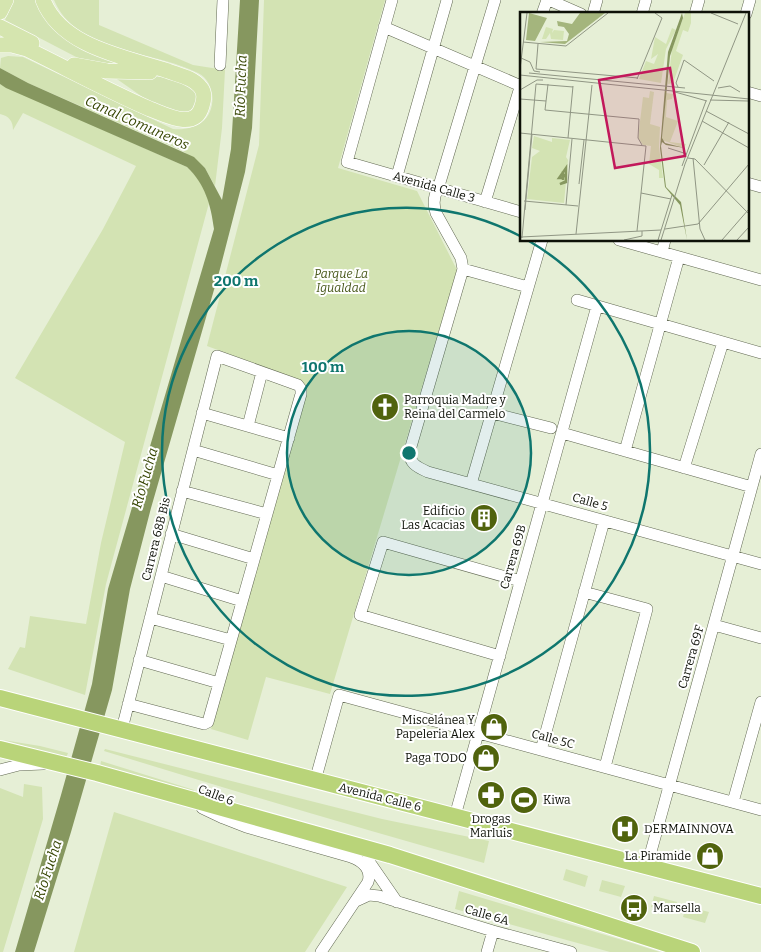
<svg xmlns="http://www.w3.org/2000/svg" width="761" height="952" font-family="Bitter,serif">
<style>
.green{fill:#d3e3b3}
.water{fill:#86975f}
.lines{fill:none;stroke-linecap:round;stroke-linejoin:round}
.minor-casing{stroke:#626953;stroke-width:12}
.major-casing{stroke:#fff;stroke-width:16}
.highway-casing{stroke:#fff;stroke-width:18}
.minor{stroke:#fff;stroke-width:11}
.major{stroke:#d5e5af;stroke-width:15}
.highway{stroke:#b9d479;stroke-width:16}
.ring{fill:none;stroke:#0f766e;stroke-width:2.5}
.labels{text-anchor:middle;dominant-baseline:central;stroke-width:4;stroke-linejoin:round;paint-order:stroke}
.street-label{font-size:12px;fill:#0e1108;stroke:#fff}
.park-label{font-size:12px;font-style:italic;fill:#48581a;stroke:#fff}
.poi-label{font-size:12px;fill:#0e1108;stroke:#fff;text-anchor:start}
.water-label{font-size:14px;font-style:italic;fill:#354400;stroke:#fff}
.inset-river{fill:none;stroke:#86975f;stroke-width:2.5}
.inset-road{fill:none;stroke:#909684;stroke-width:1}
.view{fill:#c2185b;fill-opacity:0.15;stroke:#c2185b;stroke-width:2.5}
.inset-edge{fill:none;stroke:#0e1108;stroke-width:2.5}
.centre{fill:#0f766e;stroke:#fff;stroke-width:2.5}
.ring-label{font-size:15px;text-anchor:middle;font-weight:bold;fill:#0f766e;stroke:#fff;stroke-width:4;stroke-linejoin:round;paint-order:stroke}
</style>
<rect width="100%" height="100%" fill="#e6efd6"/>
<!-- green -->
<path class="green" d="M14,0H40L43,10L138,67L112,66L80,59L5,20Z
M54,0H99V25L193,65L225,70L222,128L215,186L205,168L183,151L28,83L0,68L1,58L8,56L23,57L173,129C184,130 194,128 202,122C217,111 216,82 198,73C153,50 76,53 54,0Z
M264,0H385L338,168L417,191L457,270L330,694L266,677L248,740L211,729L306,393V386L302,381L207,346L259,145Z
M116,75L166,77L184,80L201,99L187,116L154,105L114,77Z
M0,84L187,167C198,177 205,188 209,203L106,584L85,695L8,669L20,647L25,648L30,616L86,624L101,543L125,442L15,378L103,229L136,166L23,113L13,130C13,121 9,116 0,114Z
M3,740L40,746L68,753L66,758Z
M105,749L382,819L489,841L484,863C357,828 231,790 104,751Z
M101,761L194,790L192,793L100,767Z
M24,784L42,787L43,819L3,952H0V788L23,797Z
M114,812L347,887L305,952H74Z
M566,869L588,876L585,887L563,880Z
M602,880L625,886L621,897L599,891Z
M459,891L632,943L660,952H610L455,909Z
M654,896L677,902L674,914L651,907Z
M686,906L709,912L705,923L683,917Z"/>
<!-- water -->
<path class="water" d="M240,0H259L252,128L245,172L220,269L151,508L130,589L112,690L71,832L34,952H15L61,795L92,684L108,589L214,229C211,205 205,184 187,167L6,88L0,84V68L28,83L194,157L205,168L222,200L231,149Z"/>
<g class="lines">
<!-- minor casing -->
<g class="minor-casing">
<path id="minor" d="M392,0L347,162L521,212
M495,0L438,189C433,197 433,204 436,213L461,258L463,269L410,450C408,463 417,467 428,472L761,564
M549,0L581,14
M542,14L547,0
M593,14L597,0
M642,14L646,0
M695,14L699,0
M746,14L750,0
M384,27L521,86
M220,65L223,0
M747,92L761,96
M397,176L447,0
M747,183L761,187
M485,202L521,84
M619,240L761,280
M662,252L665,240
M463,269L528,287
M577,300L761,353
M202,413L289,438
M492,413L551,428
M248,426L262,372
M562,433L752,487
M193,450L278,475
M625,451L679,257
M684,468L723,342
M471,484L542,240
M182,491L267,514
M171,534L254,559
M161,576L242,601
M584,592L647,609L605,767
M150,618L231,640
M714,625L761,638
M500,656L360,615L383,542L520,581
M139,660L219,683
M122,729L217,356L298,385L301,389V394L208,722L204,724L128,704
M541,750L604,521
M0,770L19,765L43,764
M315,781L339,695L761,810
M733,802L761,702
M202,808L223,818L246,827L351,857C362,861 372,869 368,882L321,952
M455,816L597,306
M368,860L397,902
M647,866L761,454
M356,901L369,895L379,896L493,931L571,952
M487,952L493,931"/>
</g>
<!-- major casing -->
<g class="major-casing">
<path id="major" d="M0,12L6,0
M0,27L32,43
M0,45H12L27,49C68,69 108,91 150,109C166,115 195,131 202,106C204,100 205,93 201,88C194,78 179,75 168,71C125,57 61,47 43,0
M74,65L107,71L150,72"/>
</g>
<!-- highway casing -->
<g class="highway-casing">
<path id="highway" d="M0,698L761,896
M0,749L97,773L390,855L692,952"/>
</g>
<!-- minor -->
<use href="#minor" class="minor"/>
<!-- major -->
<use href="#major" class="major"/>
<!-- highway -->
<use href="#highway" class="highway"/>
</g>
<!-- distance rings -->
<circle cx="409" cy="453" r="122" fill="#0f766e" fill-opacity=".12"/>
<g class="ring">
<circle cx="409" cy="453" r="122"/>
<path d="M529 241A244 244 0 1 1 520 236"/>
</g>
<!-- icons -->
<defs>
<g id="church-disc" transform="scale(1.4375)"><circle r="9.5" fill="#50630d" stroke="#fff"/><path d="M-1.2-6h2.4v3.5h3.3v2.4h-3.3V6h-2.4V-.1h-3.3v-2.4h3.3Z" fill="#fff"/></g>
<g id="building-disc" transform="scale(1.4375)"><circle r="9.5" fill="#50630d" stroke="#fff"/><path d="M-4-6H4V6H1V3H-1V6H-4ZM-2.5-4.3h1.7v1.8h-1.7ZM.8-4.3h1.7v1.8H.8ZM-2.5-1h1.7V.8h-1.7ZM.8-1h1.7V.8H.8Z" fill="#fff"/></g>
<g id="shop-disc" transform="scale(1.4375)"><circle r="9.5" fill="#50630d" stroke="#fff"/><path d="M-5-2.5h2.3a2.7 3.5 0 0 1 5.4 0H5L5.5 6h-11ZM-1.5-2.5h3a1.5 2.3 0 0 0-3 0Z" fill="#fff"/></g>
<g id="pharmacy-disc" transform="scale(1.4375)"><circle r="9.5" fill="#50630d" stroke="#fff"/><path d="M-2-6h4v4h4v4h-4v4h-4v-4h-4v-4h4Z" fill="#fff"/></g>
<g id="stadium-disc" transform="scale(1.4375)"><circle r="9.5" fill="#50630d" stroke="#fff"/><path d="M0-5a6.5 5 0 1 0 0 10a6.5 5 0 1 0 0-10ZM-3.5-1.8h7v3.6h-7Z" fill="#fff"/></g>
<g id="hospital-disc" transform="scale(1.4375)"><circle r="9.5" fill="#50630d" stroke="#fff"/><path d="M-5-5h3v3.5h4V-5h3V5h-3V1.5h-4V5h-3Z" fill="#fff"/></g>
<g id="bus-disc" transform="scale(1.4375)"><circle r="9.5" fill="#50630d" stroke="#fff"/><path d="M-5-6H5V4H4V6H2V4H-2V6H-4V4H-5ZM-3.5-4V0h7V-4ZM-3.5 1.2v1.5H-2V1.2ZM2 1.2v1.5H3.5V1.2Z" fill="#fff"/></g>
</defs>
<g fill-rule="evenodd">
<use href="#church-disc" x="385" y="407"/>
<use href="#building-disc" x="484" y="518"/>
<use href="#shop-disc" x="494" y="727"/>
<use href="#shop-disc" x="486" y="758"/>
<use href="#pharmacy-disc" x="491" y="795"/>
<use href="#stadium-disc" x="524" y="800"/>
<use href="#hospital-disc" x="625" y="829"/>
<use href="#shop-disc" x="710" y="856"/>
<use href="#bus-disc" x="634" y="908"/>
</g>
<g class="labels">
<!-- street labels -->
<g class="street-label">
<text transform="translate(434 187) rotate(16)">Avenida Calle 3</text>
<text transform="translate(590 502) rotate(16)">Calle 5</text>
<text transform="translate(156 539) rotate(-76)">Carrera 68B Bis</text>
<text transform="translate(513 557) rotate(-74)">Carrera 69B</text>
<text transform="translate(691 657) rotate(-74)">Carrera 69F</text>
<text transform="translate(553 739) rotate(15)">Calle 5C</text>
<text transform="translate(216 795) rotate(21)">Calle 6</text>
<text transform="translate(380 797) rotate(14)">Avenida Calle 6</text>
<text transform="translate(487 915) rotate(16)">Calle 6A</text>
</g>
<!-- park labels -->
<g class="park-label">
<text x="341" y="274">Parque La<tspan x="341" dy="14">Igualdad</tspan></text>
</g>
<!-- poi labels -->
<g class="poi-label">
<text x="404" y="400">Parroquia Madre y<tspan x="404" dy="14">Reina del Carmelo</tspan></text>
<text x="465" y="511" text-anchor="end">Edificio<tspan x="465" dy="14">Las Acacias</tspan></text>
<text x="475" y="720" text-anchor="end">Miscelánea Y<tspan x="475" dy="14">Papeleria Alex</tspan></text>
<text x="467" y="758" text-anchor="end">Paga TODO</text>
<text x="543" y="800">Kiwa</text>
<text x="491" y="819" text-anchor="middle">Drogas<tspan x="491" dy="14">Marluis</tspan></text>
<text x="644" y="829">DERMAINNOVA</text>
<text x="691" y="856" text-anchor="end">La Piramide</text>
<text x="653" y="908">Marsella</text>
</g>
<!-- water labels -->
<g class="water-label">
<text transform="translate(241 86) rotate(-88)">Río Fucha</text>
<text transform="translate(137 123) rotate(24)">Canal Comuneros</text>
<text transform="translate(145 478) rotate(-74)">Río Fucha</text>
<text transform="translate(48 870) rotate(-72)">Río Fucha</text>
</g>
</g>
<!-- overview -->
<g transform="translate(520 12)">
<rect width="229" height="229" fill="#e6efd6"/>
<path d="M165,1H171V11L168,20L163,18L156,39L163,43L153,71L148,72L152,37ZM26,15L33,17L32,21L34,18L44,19L43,28L31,27L30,21L26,27H22ZM152,16L156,18L146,37L141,71L119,67L126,49L134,52L138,42L131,47L135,25L146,32ZM130,79L134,80L130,112L140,115L139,135L143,166H139V158L129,152L131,134L123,133L118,126L123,85L129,86ZM146,81L153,82L152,87L147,88L146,105L158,109L150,130L166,132L164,136L142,128ZM14,124L32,130V126L50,128L46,145L48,148L44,191L7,187L12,145L20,139L12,136Z" fill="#d3e3b3"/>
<path d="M9,1L27,6L15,29L6,28ZM60,1H85L45,32L20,30L47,29L49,22L44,15L38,14L37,9L52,12Z" fill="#a4b57d"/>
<path d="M162,1L163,6L150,44L142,126L145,131L165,136L146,133L142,130L141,134L146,175L161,190L167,228L160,193L145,175L140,136L148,40Z" fill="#86975f"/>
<path class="inset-river" d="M43,166H39L46,156V170L40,172L46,169V165L43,162V168"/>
<path class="inset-road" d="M191,1L218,12M3,30L46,34L88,1M18,32L16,57L118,66M1,46L10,50L14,59L20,60M0,57L7,1M9,61L165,76M0,63L229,87M117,67L142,6L135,1M28,72L25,98L119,107L118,126L122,133M158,75L156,71L164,48L194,69M198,76L210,74L220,80M0,78L17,68H23M155,80L187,89M0,87L26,89M190,88L228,89M186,99L229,122M182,109L229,136M0,121L126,134L117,219M48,126L53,74M148,136L167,142M168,146L175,147L229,202M173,146L180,217L185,228M184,153L209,110M162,154L186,89M59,172L64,128M121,181L151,187M4,189L58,194M46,193L52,127M5,198L12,122M145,217L178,212L229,152M56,222L72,73M1,225L141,218M2,226L16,72L53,75M104,228L122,224V219M138,228L152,183M141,228L165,152L226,1M202,228L229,197M217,228L229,215"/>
<path class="view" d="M150,56L165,144L95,156L79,68Z"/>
<rect width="229" height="229" class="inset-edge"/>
</g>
<circle cx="409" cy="453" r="8" class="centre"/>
<g class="ring-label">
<text x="236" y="286">200 m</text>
<text x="323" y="372">100 m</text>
</g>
</svg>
